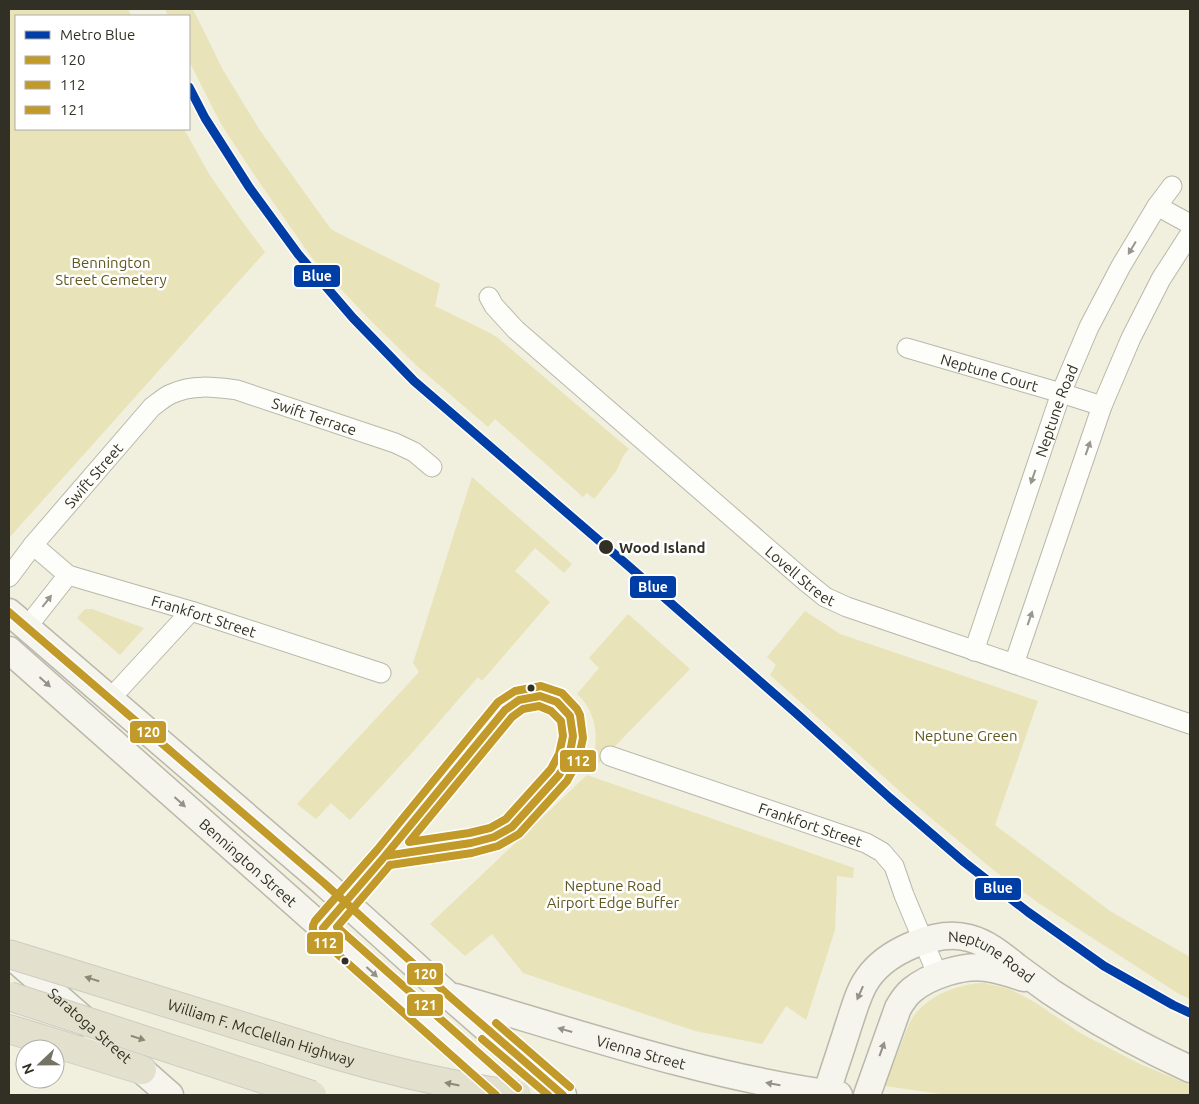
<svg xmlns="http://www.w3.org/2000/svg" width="1199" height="1104" font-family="Ubuntu,sans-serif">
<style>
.green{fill:#e9e3b9}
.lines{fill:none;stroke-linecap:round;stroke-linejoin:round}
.street-casing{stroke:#b9b8aa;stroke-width:21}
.secondary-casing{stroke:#b9b8aa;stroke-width:29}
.highway-casing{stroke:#cdccc3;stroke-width:30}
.street{stroke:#fdfdfa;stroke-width:19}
.secondary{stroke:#f5f4ed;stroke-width:26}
.highway{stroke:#e3e1cd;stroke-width:28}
.highway-bridge-casing{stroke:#cdccc3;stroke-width:30;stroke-linecap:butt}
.highway-bridge{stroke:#e3e1cd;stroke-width:28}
.bus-1-casing{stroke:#fff;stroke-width:11}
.bus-2-casing{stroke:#fff;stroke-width:11}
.bus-3-casing{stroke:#fff;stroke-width:11}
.bus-1{stroke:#c29a2a;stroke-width:8}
.bus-2{stroke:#c29a2a;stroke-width:8}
.bus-3{stroke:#c29a2a;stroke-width:8}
.metro-1-casing{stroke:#fff;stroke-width:12}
.metro-1{stroke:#003da5;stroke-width:9}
.oneway{fill:#98968f}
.oneway2{fill:#949288}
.oneway3{fill:#8a8878}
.stop-dot{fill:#323024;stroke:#fff;stroke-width:2}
.labels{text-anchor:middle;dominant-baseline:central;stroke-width:5;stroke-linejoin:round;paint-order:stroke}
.park-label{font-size:15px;fill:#60581e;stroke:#fff}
.street-label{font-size:15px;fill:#323024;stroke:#fff}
.stop-label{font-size:15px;font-weight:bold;fill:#323024;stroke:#fff;text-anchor:start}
.line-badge{stroke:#fff;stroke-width:2}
.badge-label{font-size:14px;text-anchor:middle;font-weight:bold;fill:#fff}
</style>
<rect width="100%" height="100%" fill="#f1efdd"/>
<!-- green -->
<path class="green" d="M9,9H128L131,16H16V129H184L209,174L239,217L265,252L9,538Z
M165,9H193L223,70L259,129L330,228L334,231L440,284L435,306L490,333L498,338L629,449L623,456L617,470L594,499L587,493L583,497L495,419L488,427L417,366L369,319L312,258L253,173L221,124L189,61V16H168Z
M472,477L572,564L564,573L535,548L515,571L550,602L482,681L478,677L411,754L350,820L331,803L316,819L297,804L419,672L413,663Z
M85,609H92L144,628L120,655L77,618Z
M805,611L840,634L1038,701L995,825L1110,911L1190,957V999L1179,994L1040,904L996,872L913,803L770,675L776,665L767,657Z
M628,614L690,669L587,775L854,868L853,878L837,876L835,930L806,1020L786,1006L762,1044L695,1031L523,973L492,934L465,956L430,924L587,775C590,767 594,757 595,748C598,728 592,707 577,694L599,668L589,658Z
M984,983L1010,989L1036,1003L1080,1033L1140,1064L1190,1085V1095H947L885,1086C891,1071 896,1056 902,1042C905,1034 908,1025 913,1017C929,995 957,984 984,983Z"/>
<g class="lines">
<!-- street casing -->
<g class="street-casing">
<g id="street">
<path d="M1157,206L1190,224"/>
<path id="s1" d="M489,297L494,306L516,330L804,580L825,597L847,607L1190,724"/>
<path id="s2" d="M907,348L1061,393L1102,406"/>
<path id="s3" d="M33,545L68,575L191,611L381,673"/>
<path id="s4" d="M9,577L33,545L152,407C158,403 164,397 171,394C192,384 214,387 237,390L395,443L414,452L432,467"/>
<path d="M27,627L68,575"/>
<path id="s5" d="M974,651L1061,393L1089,327L1121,266L1157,206L1172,186"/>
<path d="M1014,664L1102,406L1131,338L1161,279L1190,234"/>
<path d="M110,699L191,611"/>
<path id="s6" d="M610,756L866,843L882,852L894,866L904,895L938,976"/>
</g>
</g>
<!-- secondary casing -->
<g class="secondary-casing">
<g id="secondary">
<path d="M9,612L324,883L448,995L563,1095"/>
<path id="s7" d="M9,650L511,1095"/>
<path id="s8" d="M9,954L170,1095"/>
<path id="s9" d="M455,997C581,1034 707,1077 839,1095"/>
<path id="s10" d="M826,1095C833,1072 841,1050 848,1027C854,1010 858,992 868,978C887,951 937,929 969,938C988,943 1002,955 1017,967C1029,976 1040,984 1051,992C1095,1021 1142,1047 1190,1069"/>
<path d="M867,1095L898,1008C902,1001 906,995 912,990C929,976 964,964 986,968C999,970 1012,974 1024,978"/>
</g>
</g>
<!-- highway casing -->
<g class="highway-casing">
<path id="highway" d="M9,1029L142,1070"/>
</g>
<!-- street -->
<use href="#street" class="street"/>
<!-- secondary -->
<use href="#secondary" class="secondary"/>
<!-- highway -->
<use href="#highway" class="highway"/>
<!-- highway-bridge casing -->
<g class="highway-bridge-casing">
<g id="highway-bridge">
<path id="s11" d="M9,954L332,1054C393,1072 454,1086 517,1095"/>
<path d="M9,996L312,1095"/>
</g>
</g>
<!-- highway-bridge -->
<use href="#highway-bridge" class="highway-bridge"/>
<!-- bus-1 casing -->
<g class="bus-1-casing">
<path id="bus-1" d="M9,612L324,883L448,995L563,1095
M540,696L557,702L570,716L573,736L569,758L559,775L512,827L494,837L471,843L385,856L505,710L519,700Z
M323,928L385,856"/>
</g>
<!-- bus-2 casing -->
<g class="bus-2-casing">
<path id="bus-2" d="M390,865L472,853L498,846L519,834L567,781L578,761L583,738L580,715L577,709L562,693L541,686L515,691L498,702L377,850L315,921C312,926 312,931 316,935L496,1095
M482,1039L548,1095"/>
</g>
<!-- bus-3 casing -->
<g class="bus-3-casing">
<path id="bus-3" d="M539,706L551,711L561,721L563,736L559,754L551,769L506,819L490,828L469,833L409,842L512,717L523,709Z
M390,865L337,927L518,1088
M496,1023L570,1087"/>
</g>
<!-- bus-1 -->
<use href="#bus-1" class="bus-1"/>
<!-- bus-2 -->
<use href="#bus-2" class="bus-2"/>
<!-- bus-3 -->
<use href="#bus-3" class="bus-3"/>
<!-- metro-1 casing -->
<g class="metro-1-casing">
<path id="metro-1" d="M189,87L205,118L249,187L298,254L353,318L414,381L625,563L796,713L890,798L964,862L1028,912L1104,966L1173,1005L1190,1013"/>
</g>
<!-- metro-1 -->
<use href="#metro-1" class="metro-1"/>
</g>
<!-- one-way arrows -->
<defs><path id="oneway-solid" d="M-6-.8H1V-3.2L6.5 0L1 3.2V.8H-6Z" transform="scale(1.25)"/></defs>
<g class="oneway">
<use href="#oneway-solid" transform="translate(1132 248) rotate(121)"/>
<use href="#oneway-solid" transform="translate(1088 448) rotate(-71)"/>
<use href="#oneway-solid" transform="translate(1033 477) rotate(109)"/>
<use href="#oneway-solid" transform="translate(47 601) rotate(-52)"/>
<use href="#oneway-solid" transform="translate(1030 618) rotate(-71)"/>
</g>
<g class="oneway2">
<use href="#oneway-solid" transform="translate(45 682) rotate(42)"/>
<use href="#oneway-solid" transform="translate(180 802) rotate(42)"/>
<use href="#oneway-solid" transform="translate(372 972) rotate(42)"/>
<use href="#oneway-solid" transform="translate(860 993) rotate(114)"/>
<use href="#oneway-solid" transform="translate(565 1030) rotate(-164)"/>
<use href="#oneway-solid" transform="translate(882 1049) rotate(-70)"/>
<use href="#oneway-solid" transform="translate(773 1084) rotate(-170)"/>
</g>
<g class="oneway3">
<use href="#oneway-solid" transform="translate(92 979) rotate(-163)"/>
<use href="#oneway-solid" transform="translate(138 1038) rotate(18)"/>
<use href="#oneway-solid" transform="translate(452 1084) rotate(-169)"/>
</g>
<!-- markers -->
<g class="stop-dot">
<circle cx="606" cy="547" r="8"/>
<circle cx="531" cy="688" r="4.5"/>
<circle cx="345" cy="961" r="4.5"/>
</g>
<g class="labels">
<!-- park labels -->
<g class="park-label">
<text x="111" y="262">Bennington<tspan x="111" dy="17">Street Cemetery</tspan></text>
<text x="966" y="735">Neptune Green</text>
<text x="613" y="885">Neptune Road<tspan x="613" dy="17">Airport Edge Buffer</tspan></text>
</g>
<!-- street labels -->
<g class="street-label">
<text stroke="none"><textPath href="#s2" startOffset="86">Neptune Court</textPath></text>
<text stroke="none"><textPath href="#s5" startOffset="254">Neptune Road</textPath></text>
<text stroke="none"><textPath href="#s4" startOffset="394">Swift Terrace</textPath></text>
<text stroke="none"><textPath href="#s4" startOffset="132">Swift Street</textPath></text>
<text stroke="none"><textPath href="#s1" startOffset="419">Lovell Street</textPath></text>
<text stroke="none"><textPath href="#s3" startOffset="188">Frankfort Street</textPath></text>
<text stroke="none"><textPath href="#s6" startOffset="212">Frankfort Street</textPath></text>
<text stroke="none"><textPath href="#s7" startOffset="320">Bennington Street</textPath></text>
<text stroke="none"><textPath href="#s10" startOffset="266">Neptune Road</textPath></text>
<text stroke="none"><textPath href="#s8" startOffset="108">Saratoga Street</textPath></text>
<text stroke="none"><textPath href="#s11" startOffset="264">William F. McClellan Highway</textPath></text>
<text stroke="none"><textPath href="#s9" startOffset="194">Vienna Street</textPath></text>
</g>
<!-- stop labels -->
<g class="stop-label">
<text x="619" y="547">Wood Island</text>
</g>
</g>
<g class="line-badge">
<rect x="293" y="264" width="48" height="24" rx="5" fill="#003da5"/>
<rect x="629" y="575" width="48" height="24" rx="5" fill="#003da5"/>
<rect x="129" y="720" width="38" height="24" rx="5" fill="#c29a2a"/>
<rect x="559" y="749" width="38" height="24" rx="5" fill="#c29a2a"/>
<rect x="974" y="877" width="48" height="24" rx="5" fill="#003da5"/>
<rect x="306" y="931" width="38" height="24" rx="5" fill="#c29a2a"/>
<rect x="406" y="962" width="38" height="24" rx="5" fill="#c29a2a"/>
<rect x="406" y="993" width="38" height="24" rx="5" fill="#c29a2a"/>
</g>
<g class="badge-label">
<text x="317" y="281">Blue</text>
<text x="653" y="592">Blue</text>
<text x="148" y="737">120</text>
<text x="578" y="766">112</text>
<text x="998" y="893">Blue</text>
<text x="325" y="948">112</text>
<text x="425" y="979">120</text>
<text x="425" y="1010">121</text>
</g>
<!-- border -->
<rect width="1199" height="1104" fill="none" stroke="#323024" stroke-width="20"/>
<!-- legend -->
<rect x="15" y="15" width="175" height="115" fill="#ffffff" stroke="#adaca7"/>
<rect x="25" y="31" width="25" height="8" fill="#003da5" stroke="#adaca7"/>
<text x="60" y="40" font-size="15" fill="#323024">Metro Blue</text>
<rect x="25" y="56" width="25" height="8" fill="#c29a2a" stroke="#adaca7"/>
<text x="60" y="65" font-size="15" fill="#323024">120</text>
<rect x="25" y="81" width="25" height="8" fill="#c29a2a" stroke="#adaca7"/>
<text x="60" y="90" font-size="15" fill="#323024">112</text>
<rect x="25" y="106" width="25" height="8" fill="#c29a2a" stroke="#adaca7"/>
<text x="60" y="115" font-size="15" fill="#323024">121</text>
<!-- north arrow -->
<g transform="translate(40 1064) rotate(248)"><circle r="24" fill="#ffffff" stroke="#adaca7"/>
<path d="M0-4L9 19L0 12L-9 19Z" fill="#757365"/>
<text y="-8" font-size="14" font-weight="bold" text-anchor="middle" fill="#323024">N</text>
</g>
</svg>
